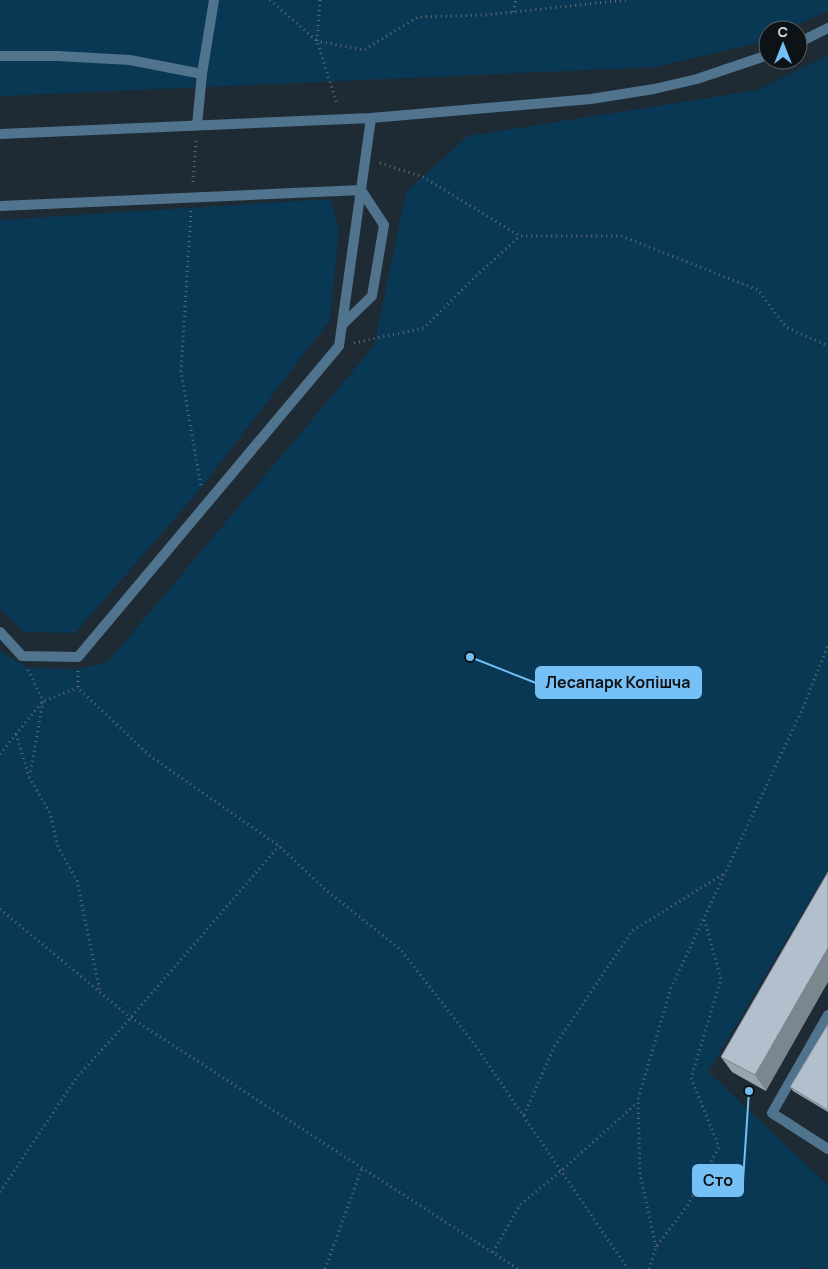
<svg xmlns="http://www.w3.org/2000/svg" width="828" height="1269" font-family="Manrope,sans-serif">
<style>
.green{fill:#093855}
.lines{fill:none;stroke-linecap:round;stroke-linejoin:round}
.path{stroke:#606c74;stroke-width:3;stroke-dasharray:1 4;stroke-linecap:butt}
.service{stroke:#50748e;stroke-width:10}
.wall{fill:#98a5af}
.shaded-wall{fill:#7c868f}
.building{fill:#b1c0cc;stroke:#7c868f}
.leader{fill:none;stroke:#75c0f6;stroke-width:2}
.callout-dot{fill:#75c0f6;stroke:#0d1217;stroke-width:2}
.callout{fill:#75c0f6;stroke:#75c0f6;stroke-width:2}
.callout-label{font-size:16px;text-anchor:middle;font-weight:bold;fill:#111}
</style>
<rect width="100%" height="100%" fill="#1e2b34"/>
<!-- green -->
<path class="green" d="M0,0H828V11L787,30H768V39L762,42L655,67L0,96Z
M828,55V870L708,1072L828,1185V1269H807L805,1266L800,1269H0V651L28,668L78,669L108,662L374,346L406,192L468,136L758,90Z
M330,199L339,228L330,320L201,488L75,633L24,632L0,609V220Z"/>
<g class="lines">
<!-- path -->
<path class="path" d="M270,0L317,41L337,104
M320,0L317,41L364,50L418,17L485,15L627,0
M513,12L516,0
M380,163L423,177L520,236H621L758,290L786,327L828,346
M193,182L196,141
M191,211L181,371L201,487
M354,343L424,328L475,277L520,236
M28,670L43,701L30,775
M78,671V688L150,756L279,846L327,891L401,950L475,1045L628,1269
M16,734L29,777L50,813L58,847L77,881L100,992
M0,754L43,701L78,688
M0,909L131,1018L518,1269
M524,1115L554,1047L632,931L725,873
M0,1192L77,1077L120,1030L279,846
M656,1247L640,1174L638,1099L671,988L803,708L828,645
M493,1252L520,1205L561,1171L637,1103
M325,1269L362,1168
M649,1269L656,1247L688,1205L719,1147L691,1078L721,979L704,918"/>
<!-- service -->
<path class="service" d="M798,43L828,28
M0,56H58L130,60L202,74
M197,125L202,74L214,0
M0,134L371,118L591,99L654,89L697,79L768,55
M0,206L361,190L384,225L372,296L342,325
M0,632L22,656L78,657L339,346L371,118
M828,1015L772,1113L828,1149"/>
</g>
<!-- wall -->
<path class="wall" d="M828,872L766,1091L732,1072L721,1057Z
M828,1024V1112L793,1091L790,1087Z"/>
<!-- shaded-wall -->
<path class="shaded-wall" d="M828,948V982L766,1091L755,1075Z"/>
<!-- building -->
<path class="building" d="M828,872V948L755,1075L721,1057Z
M828,1024V1110L790,1087Z"/>
<!-- callouts -->
<path class="leader" d="M470 657L536 683M749 1091L743 1181"/>
<g class="callout-dot">
<circle cx="470" cy="657" r="5"/>
<circle cx="749" cy="1091" r="5"/>
</g>
<g class="callout">
<rect x="536" y="667" width="165" height="31" rx="5"/>
<rect x="693" y="1165" width="50" height="31" rx="5"/>
</g>
<g class="callout-label">
<text x="618" y="688">Лесапарк Копішча</text>
<text x="718" y="1186">Сто</text>
</g>
<!-- north arrow -->
<g transform="translate(783 45)"><circle r="24" fill="#0d1217" stroke="#5e6469"/>
<path d="M0-4L9 19L0 12L-9 19Z" fill="#75c0f6"/>
<text y="-8" font-size="14" font-weight="bold" text-anchor="middle" fill="#d7dfe5">С</text>
</g>
</svg>
